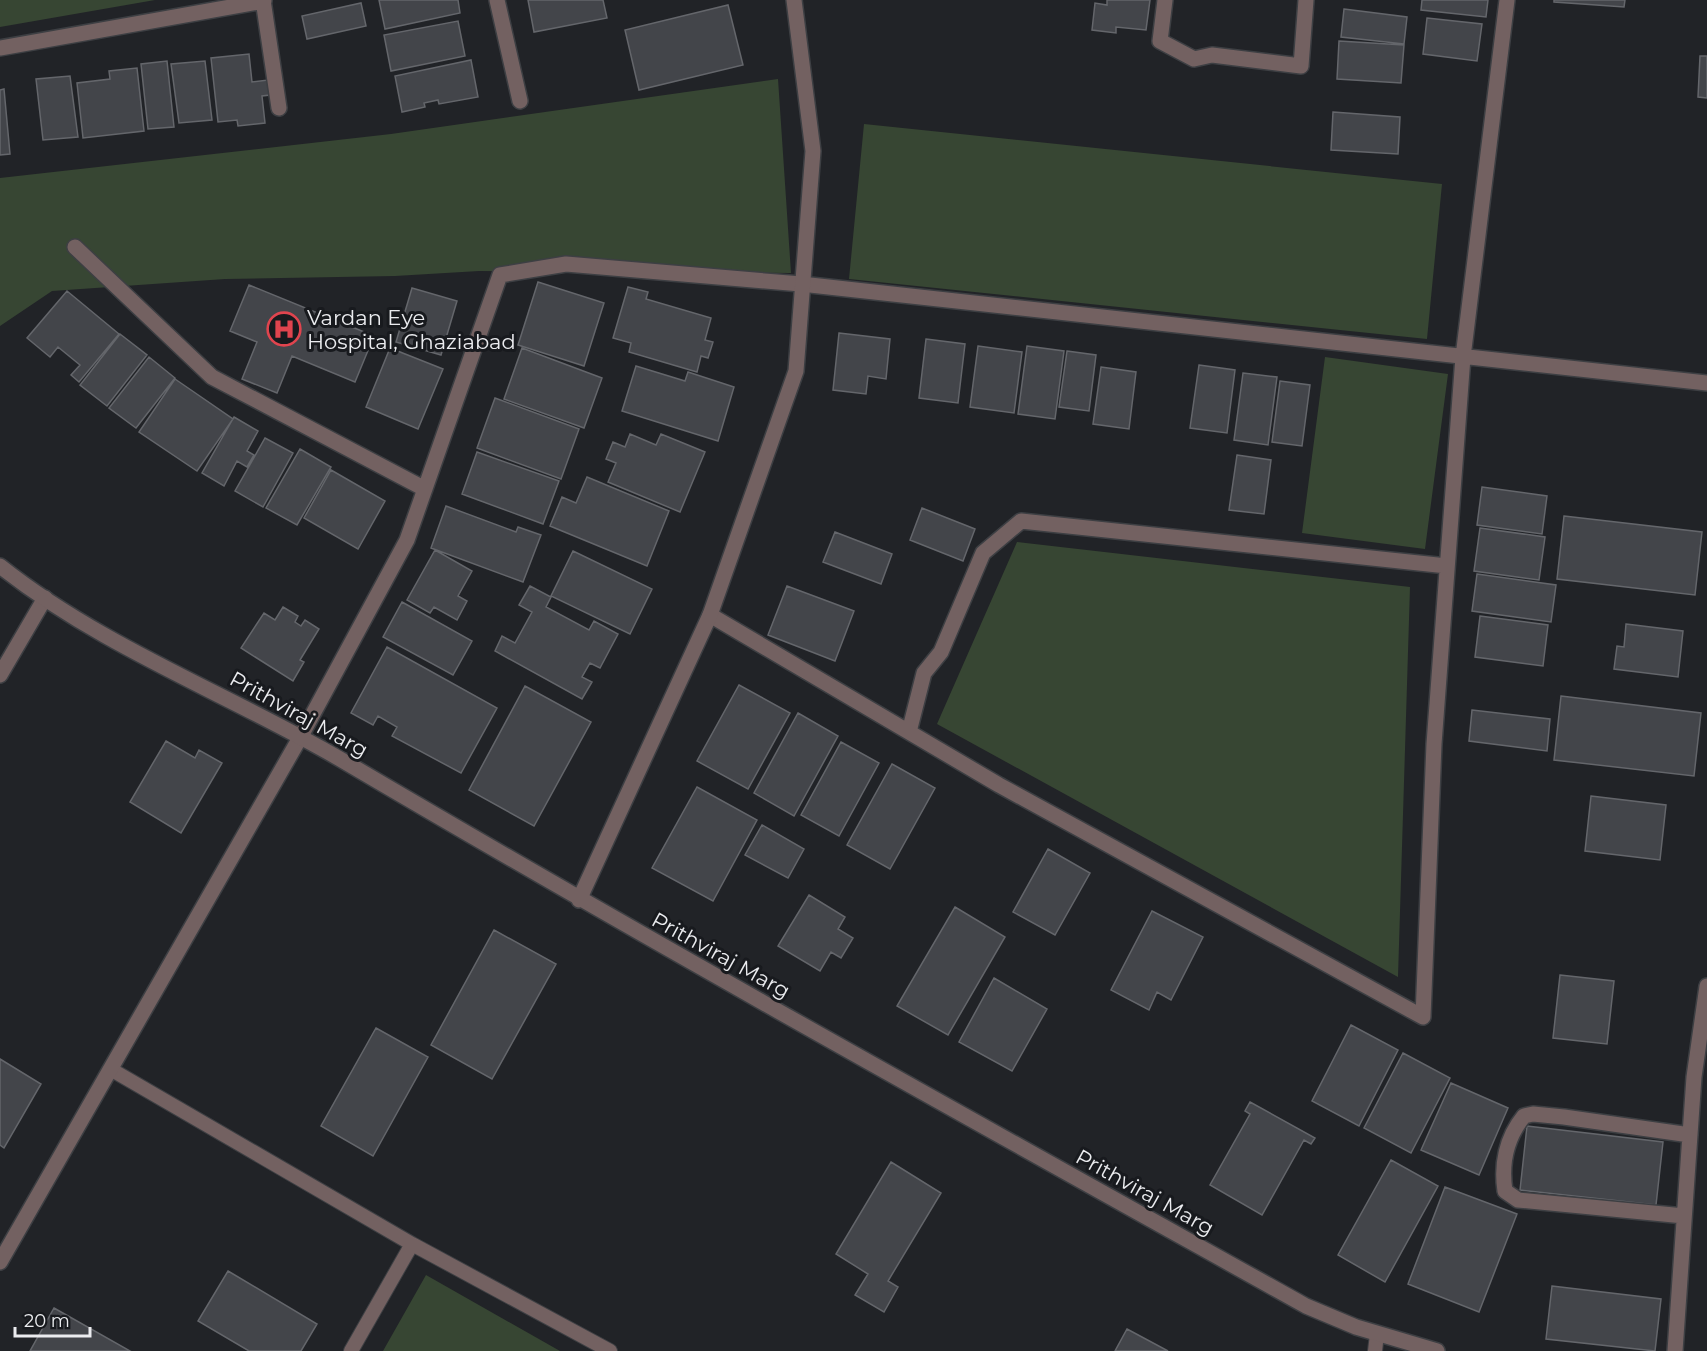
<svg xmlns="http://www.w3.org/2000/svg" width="1707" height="1351" font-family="Montserrat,sans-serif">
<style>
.green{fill:#374633}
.building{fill:#43454a;stroke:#64666b;stroke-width:1.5}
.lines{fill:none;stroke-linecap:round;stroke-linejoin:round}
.service-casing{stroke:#3d3f43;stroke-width:16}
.minor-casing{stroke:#3d3f43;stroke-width:18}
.tertiary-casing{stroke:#3d3f43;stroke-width:18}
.service{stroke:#736161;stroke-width:14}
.minor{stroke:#736161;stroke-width:15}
.tertiary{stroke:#736161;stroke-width:15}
.labels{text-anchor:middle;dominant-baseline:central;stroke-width:6;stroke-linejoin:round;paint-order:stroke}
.poi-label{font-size:21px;fill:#ebecef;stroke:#181a1e;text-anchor:start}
.street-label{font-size:21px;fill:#ebecef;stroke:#181a1e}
</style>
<rect width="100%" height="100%" fill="#212327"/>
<!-- green -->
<path class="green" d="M0,0H155L0,27Z
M778,79L791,273L479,271L395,276L225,279L52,291L0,326V178L391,134Z
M864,124L1442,184L1427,339L849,279Z
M1325,357L1448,374L1425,549L1302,533Z
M1017,542L1410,587L1398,977L937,724Z
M426,1275L560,1351H383Z"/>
<!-- building -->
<path class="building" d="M379,0H458L460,13L385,29Z
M528,0H603L607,18L534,32Z
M1107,0H1150L1146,30L1116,27V33L1092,30L1095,3L1107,5Z
M1422,0H1488L1486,17L1421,10Z
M1554,0H1625L1624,7L1554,2Z
M361,3L366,26L307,39L302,16Z
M728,5L743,65L639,90L625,30Z
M1344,9L1407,17L1404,44L1341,37Z
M1427,18L1482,24L1477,61L1423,54Z
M458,21L465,56L391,71L384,35Z
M1339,41L1404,45L1401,83L1337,79Z
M249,54L252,82L268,80L270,95L262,96L265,123L238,126L237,120L218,122L211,58Z
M1700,56H1707V98L1698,97Z
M471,60L478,97L439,104L438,100L424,103L425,107L402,112L395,76Z
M167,61L174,127L148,129L141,64Z
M205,61L212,120L179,123L171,64Z
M137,68L144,131L83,138L77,83L110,79L109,71Z
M70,76L78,137L43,140L36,79Z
M4,89L10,154L0,155V90Z
M1333,112L1400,117L1398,154L1331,150Z
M538,282L604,303L584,366L518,345Z
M249,285L374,336L355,382L292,356L277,393L242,379L257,342L230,331Z
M628,287L648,292L646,299L711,318L705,340L713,342L708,358L701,356L697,372L629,352L631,343L613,338Z
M412,288L457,301L441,355L396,342Z
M67,291L119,334L79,382L71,375L80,365L58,347L50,357L27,338Z
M839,333L890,339L886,379L868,376L866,394L833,390Z
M120,334L147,355L107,406L80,385Z
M926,339L965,344L958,403L919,398Z
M978,346L1022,352L1014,413L970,407Z
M1027,346L1064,351L1055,419L1018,414Z
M390,348L443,369L418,429L366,407Z
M522,348L602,378L584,428L504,399Z
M1067,351L1096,355L1089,411L1059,407Z
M149,357L175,378L136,428L109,408Z
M1199,365L1235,370L1227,433L1190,428Z
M636,366L685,381L688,372L734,387L718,441L622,411Z
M1101,367L1136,372L1129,429L1093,424Z
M1243,373L1277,377L1268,445L1234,440Z
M175,379L233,419L197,471L139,432Z
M1280,381L1310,385L1302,446L1272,442Z
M495,398L579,429L561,479L477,448Z
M234,417L258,431L247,451L254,455L247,467L237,461L224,486L202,473Z
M630,434L656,445L661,434L705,452L680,512L608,482L616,463L606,459L613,442L625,447Z
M265,438L293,453L263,507L235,491Z
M300,449L331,467L297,525L266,508Z
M477,452L559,481L543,524L462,494Z
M1237,455L1271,460L1264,514L1229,510Z
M331,470L385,501L358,549L304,518Z
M587,477L669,511L647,566L550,526L562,497L576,503Z
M1482,487L1547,496L1542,534L1477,525Z
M446,506L516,532L518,527L541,535L523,582L431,548Z
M922,508L975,529L963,561L910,540Z
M1564,516L1702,532L1695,595L1557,579Z
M1480,528L1545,537L1539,580L1474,571Z
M835,532L892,554L881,584L823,562Z
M435,550L472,571L458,596L467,601L457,620L434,607L430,613L407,600Z
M573,551L652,589L630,634L551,596Z
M1477,574L1556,585L1551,622L1472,611Z
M530,586L551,597L546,607L589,630L594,621L618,634L600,668L590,663L582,677L592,682L582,699L495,651L502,636L515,643L532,612L519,605Z
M787,586L854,611L835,661L768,635Z
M402,602L472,641L453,675L383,637Z
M283,607L298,616L295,622L301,626L305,620L319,629L300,660L304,662L293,681L241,648L264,613L275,620Z
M1480,616L1548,625L1543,666L1475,657Z
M1626,624L1683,631L1678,677L1614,669L1617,646L1624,647Z
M387,647L497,708L461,773L392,736L397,727L378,716L373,725L351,713Z
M739,685L790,713L748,789L697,761Z
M525,686L591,722L534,826L469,790Z
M1561,696L1701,713L1694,776L1554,760Z
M1472,710L1550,719L1547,751L1469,741Z
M798,713L838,736L794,816L754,793Z
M166,741L195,758L199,750L222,763L181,833L130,802Z
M841,742L879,763L839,836L801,815Z
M892,764L935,788L890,869L847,845Z
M697,787L757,820L713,901L652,868Z
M1591,796L1666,805L1660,860L1585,851Z
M762,825L804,849L788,878L745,855Z
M1048,849L1090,873L1055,935L1013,912Z
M809,895L845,917L838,929L853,938L841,958L831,952L820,971L778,946Z
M955,907L1005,937L948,1035L897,1006Z
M1152,911L1203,937L1171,1000L1157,992L1149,1010L1111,990Z
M494,930L556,964L492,1079L431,1045Z
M1560,975L1614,981L1607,1044L1553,1038Z
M994,978L1047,1009L1012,1071L959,1042Z
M1351,1025L1398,1050L1359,1126L1312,1101Z
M376,1028L428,1057L373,1156L321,1126Z
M1403,1053L1450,1078L1411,1153L1364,1128Z
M0,1059L41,1084L4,1148L0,1145Z
M1451,1083L1508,1108L1479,1175L1421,1150Z
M1250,1102L1315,1138L1311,1144L1304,1140L1262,1215L1210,1185L1250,1114L1245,1111Z
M1527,1126L1663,1142L1656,1205L1520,1190Z
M1391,1160L1438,1186L1385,1282L1338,1255Z
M891,1162L941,1193L888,1281L898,1287L884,1312L855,1295L868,1274L836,1254Z
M1445,1187L1517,1214L1479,1312L1408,1284Z
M228,1271L317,1324L301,1351H249L198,1321Z
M1552,1286L1661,1299L1655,1351L1546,1339Z
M54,1308L130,1351H30Z
M1127,1329L1168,1351H1115Z"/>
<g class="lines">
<!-- service casing -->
<g class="service-casing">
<path id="service" d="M112,1070L412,1244L610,1351
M351,1351L412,1244
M1375,1351L1377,1334"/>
</g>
<!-- minor casing -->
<g class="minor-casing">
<path id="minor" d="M263,0L279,108
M497,0L520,101
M1165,0L1160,41L1194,59L1212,55L1301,66L1306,0
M0,48L264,1
M75,247L212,377L425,489
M710,615L999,785L1423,1017L1434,744L1463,357L1507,0
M0,675L45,598
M909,732L924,673L941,652L983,553L1021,521L1447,566
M1684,1216L1518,1200L1505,1191C1501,1165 1506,1138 1524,1116L1533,1114L1564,1117L1690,1135
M0,1262L301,736L407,540L500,275L566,264L801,284L1707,383
M1675,1351L1694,1077L1707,986"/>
</g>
<!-- tertiary casing -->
<g class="tertiary-casing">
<path id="tertiary" d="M0,566C102,647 228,694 340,759C659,947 983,1126 1306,1306L1356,1327L1437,1351
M579,900L710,615L796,371L813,151L794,0"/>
</g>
<!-- service -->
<use href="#service" class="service"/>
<!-- minor -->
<use href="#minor" class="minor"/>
<!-- tertiary -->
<use href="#tertiary" class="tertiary"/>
</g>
<!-- icons -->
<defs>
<g id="hospital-ring" transform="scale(1.725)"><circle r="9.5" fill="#181a1e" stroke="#e0444e" stroke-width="1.5"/><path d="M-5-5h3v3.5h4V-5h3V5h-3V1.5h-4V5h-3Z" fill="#e0444e"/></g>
</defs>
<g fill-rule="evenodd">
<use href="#hospital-ring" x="284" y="329"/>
</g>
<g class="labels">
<!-- poi labels -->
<g class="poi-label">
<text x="307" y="317">Vardan Eye<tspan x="307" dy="24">Hospital, Ghaziabad</tspan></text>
</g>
<!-- street labels -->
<g class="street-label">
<text transform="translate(299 714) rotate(29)">Prithviraj Marg</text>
<text transform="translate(721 955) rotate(29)">Prithviraj Marg</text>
<text transform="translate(1145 1192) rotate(29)">Prithviraj Marg</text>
</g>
</g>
<!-- scale -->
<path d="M15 1327v9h75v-9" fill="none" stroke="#ebecef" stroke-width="3"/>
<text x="24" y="1327" font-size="18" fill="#ebecef" stroke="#181a1e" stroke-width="4.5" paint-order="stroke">20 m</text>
</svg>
